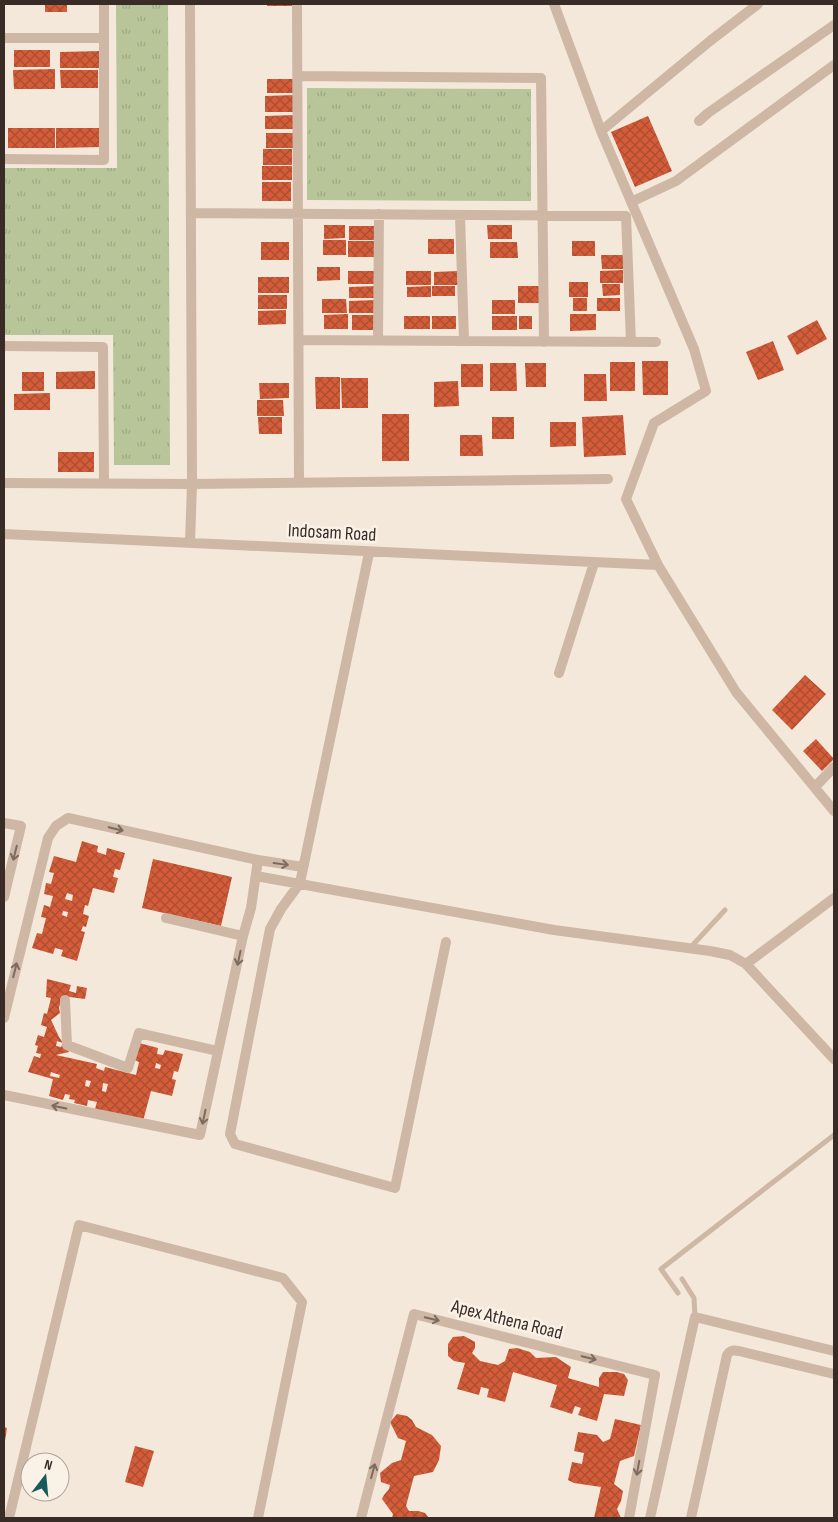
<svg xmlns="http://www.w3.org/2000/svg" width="838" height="1522" font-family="'Sofia Sans Condensed',sans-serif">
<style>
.park{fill:url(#park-tufts)}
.building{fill:url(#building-cross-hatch);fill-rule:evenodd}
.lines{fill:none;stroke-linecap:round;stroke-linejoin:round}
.service{stroke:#ceb7a5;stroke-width:5}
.minor{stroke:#ceb7a5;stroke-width:10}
.oneway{stroke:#7c6b60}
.labels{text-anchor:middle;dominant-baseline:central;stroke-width:5;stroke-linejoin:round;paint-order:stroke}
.street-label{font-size:19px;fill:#392c27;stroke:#fbf2e7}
</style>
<defs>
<pattern id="park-tufts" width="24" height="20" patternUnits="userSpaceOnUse" patternTransform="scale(1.25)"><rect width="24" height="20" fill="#b7c598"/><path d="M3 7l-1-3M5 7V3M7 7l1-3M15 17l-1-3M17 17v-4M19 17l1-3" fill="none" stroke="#9ea983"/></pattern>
<pattern id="building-cross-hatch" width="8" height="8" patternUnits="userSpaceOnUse" patternTransform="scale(1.25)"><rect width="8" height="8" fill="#d35c39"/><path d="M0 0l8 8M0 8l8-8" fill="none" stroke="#ac4c30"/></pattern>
</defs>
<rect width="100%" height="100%" fill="#f4e8da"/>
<!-- park -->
<path class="park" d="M116,4H168L170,465H114L113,335H4V168H117Z
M307,88L531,89V201L307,200Z"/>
<!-- building -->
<path class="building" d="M45,4H67V12H45Z
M267,4H296V6H267Z
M14,50H50V67H14Z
M102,51V68H60V52Z
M55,69V89H14L13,70Z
M60,70H98V88H61Z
M267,79H294V93H267Z
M295,95V112H265V96Z
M295,115V129H265V116Z
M648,116L672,171L635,187L611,132Z
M8,128H55V148H8Z
M56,128H103V147L56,148Z
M266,133H294V148H266Z
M263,149H292V165H263Z
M262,166H292V180H262Z
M262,182H291V201H262Z
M324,225H345V238L324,239Z
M487,225H512V239H488Z
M349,226H377V240H349Z
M428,239H454V254H428Z
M323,240H346V255H323Z
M348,241H377V257H348Z
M572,241H595V256H572Z
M261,242H289V260H261Z
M490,242H517L518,258H490Z
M601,255H623V269H602Z
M317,267H340V280L317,281Z
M623,270V283H600V271Z
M348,271H377V284H348Z
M406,271H431V285H406Z
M458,271V285H434V272Z
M258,277H289V293H258Z
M569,282H588V297H569Z
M602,284H620V295L603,296Z
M377,286V298H349V287Z
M431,286V297H407V287Z
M432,286H455V296H432Z
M518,286H541V303H518Z
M258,295H287V309H258Z
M573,298H587V311H573Z
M597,298H620V311H597Z
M322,299H346L347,313H322Z
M377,300V313H349V301Z
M492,300H515V314H492Z
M286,310V324L258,325V311Z
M348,314V329H324V315Z
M570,314H596V330L570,331Z
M352,315H377V330H352Z
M404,316H430V329H404Z
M432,316H456V329H432Z
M492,316H517V330H492Z
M519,316H532V329H519Z
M817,320L827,339L797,355L787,336Z
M773,341L784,370L758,380L746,352Z
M642,361H668V395H643Z
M610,362H635V391H610Z
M490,363H516L517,391H490Z
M525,363H546V387H526Z
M461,364H483V387H461Z
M95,371V389H56V372Z
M22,372H44V391H22Z
M584,374H606L607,401H584Z
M315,377H340V409H316Z
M341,378H368V408H342Z
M458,381L459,406L434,407V382Z
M259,383H289V398L260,399Z
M50,393V410H14V394Z
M257,400H283L284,416H257Z
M382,414H409V461H382Z
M623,415L626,455L584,457L582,417Z
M258,417H282V434H259Z
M492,417H514V439H492Z
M550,422H576V446L550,447Z
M460,435H482L483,456H460Z
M58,452H94V472H58Z
M805,675L826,694L792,730L772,710Z
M816,739L834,759L822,771L803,751Z
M82,841L98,846L97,852L106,855L107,848L125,853L120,870L115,869L113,877L118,878L114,893L93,888L88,906L85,905L83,914L89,916L86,927L83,926L81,931L85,932L77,961L61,956L63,950L55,948L53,954L32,948L37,933L42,934L46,918L41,917L44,905L50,907L53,896L44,894L46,883L51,884L54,873L49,872L54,856L76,862ZM67,893L73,895L72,901L65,899ZM63,911L68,912L67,917L62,915Z
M153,859L232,877L221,926L142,908Z
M47,979L71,985L69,991L76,993L77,986L87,988L85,999L62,996L59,1008L60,1013L51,1020L59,1037L69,1052L56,1055L97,1064L96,1068L104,1071L105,1067L136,1075L139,1062L134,1060L139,1043L158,1048L157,1054L163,1055L165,1050L183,1054L178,1072L174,1071L172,1079L176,1080L172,1096L151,1091L143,1121L95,1109L97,1102L88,1100L87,1106L74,1103L75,1100L69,1099L70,1095L65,1094L63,1100L49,1096L53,1079L28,1072L34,1056L40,1058L41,1054L36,1053L38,1046L35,1045L38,1035L44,1037L47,1027L41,1025L44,1013L47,1014L51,998L46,997ZM57,1041L63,1043L61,1047L56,1046ZM156,1063L161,1065L160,1069L155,1068ZM51,1072L60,1075L59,1078L50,1076ZM86,1080L91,1081L89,1087L85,1086ZM103,1083L108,1084L106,1092L102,1091Z
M464,1336L475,1342V1348L472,1353L480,1361L498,1365L505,1361L509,1349L517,1348L530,1352L536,1358L556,1357L571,1367L568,1378L599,1387V1378L603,1372H617L624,1374L628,1380L624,1396L604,1394L597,1421L578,1415L581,1408L575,1406L572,1414L550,1407L557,1385L513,1372L505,1402L487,1397L489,1389L481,1387L479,1395L457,1389L465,1363L454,1361L448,1356V1344L453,1337Z
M397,1414L407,1416L412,1420L416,1427L432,1435L441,1446L439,1460L433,1472L414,1476L406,1506L409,1511H418L425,1513L429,1518H392L393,1514L382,1499L384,1495L389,1489L390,1485L381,1482L380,1473L392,1463L401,1460L406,1441L398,1438L390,1422Z
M615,1419L641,1425L634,1456L620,1461L614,1484L623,1491L621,1501L617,1509L621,1518H594L601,1487L574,1483L568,1480L572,1462L582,1464L584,1453L574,1451L578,1432L597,1435L603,1442L610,1439Z
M4,1427L7,1428L5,1441H4Z
M135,1446L154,1451L143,1487L125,1482Z"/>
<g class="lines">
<!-- service -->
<path class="service" d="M690,948L725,910
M682,1279L694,1298L695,1317
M678,1293L661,1269L834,1135"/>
<!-- minor -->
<path class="minor" d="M297,4L299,483
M554,4L601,131L694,349L706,391L654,423L626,499L658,565L736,692L834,811
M4,38H104
M298,76L541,78L544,342
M699,121L708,113L834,25
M601,131L710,41L758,4
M4,159L104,160V4
M631,202L676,181L834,65
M191,213L626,216L631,342
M460,215L464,341
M299,340L656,342
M378,340L379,214
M4,346L103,347L104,483
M4,483L192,484L608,479
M4,534L658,565
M190,543L192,484L190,4
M369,553L300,883L281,909L270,929L230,1134L235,1144L395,1188L446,942
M559,673L594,563
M815,787L834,767
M4,823L21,826L4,897
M256,876L554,930L710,951L730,955L746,964L834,1059
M166,918L243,936
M746,964L834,898
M65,1000L67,1045L128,1068L139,1033L218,1051
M4,1018L48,838L56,826L68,818L258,860L303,867
M4,1095L200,1135L243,936L251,908L258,860
M9,1518L79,1225L283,1278L302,1302L258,1518
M361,1518L414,1314L655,1375L629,1518
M650,1518L695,1317L834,1351
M691,1518L727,1355C730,1350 733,1350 739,1351L834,1374"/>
</g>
<!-- one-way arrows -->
<defs><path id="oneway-shaft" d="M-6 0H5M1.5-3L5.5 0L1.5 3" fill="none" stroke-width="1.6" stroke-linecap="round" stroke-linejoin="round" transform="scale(1.25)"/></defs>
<g class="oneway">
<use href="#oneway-shaft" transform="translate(116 829) rotate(13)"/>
<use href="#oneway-shaft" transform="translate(15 853) rotate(104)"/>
<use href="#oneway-shaft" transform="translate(281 864) rotate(8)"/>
<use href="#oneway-shaft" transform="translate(239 958) rotate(102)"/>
<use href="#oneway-shaft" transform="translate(15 970) rotate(-76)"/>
<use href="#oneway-shaft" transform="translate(59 1107) rotate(-168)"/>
<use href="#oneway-shaft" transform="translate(204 1117) rotate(102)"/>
<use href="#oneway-shaft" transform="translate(432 1319) rotate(14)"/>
<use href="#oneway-shaft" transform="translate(589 1358) rotate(14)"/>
<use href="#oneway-shaft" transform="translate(638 1468) rotate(100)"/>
<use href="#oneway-shaft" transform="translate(373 1471) rotate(-75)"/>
</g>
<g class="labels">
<!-- street labels -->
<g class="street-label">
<text transform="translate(332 533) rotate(3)">Indosam Road</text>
<text transform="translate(507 1320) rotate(14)">Apex Athena Road</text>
</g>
</g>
<!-- border -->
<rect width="838" height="1522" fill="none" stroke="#392c27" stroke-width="10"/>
<!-- north arrow -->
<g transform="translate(45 1477) rotate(16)"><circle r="24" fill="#fbf2e7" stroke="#ada39a"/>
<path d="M0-4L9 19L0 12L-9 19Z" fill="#185b5f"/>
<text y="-8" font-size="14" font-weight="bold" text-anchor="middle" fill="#392c27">N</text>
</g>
</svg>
